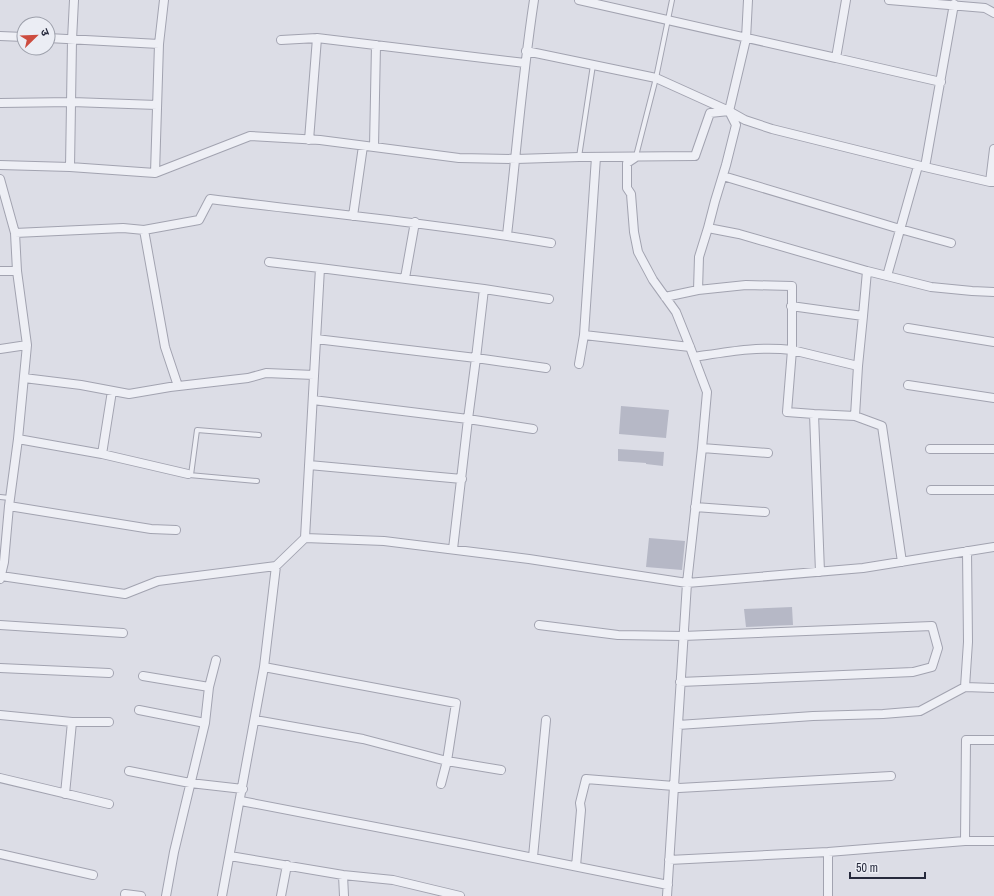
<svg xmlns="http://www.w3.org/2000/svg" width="994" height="896" font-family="'Archivo Narrow','Noto Sans Devanagari',sans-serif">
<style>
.building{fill:#b6b8c6}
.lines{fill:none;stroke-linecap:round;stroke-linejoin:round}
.lane-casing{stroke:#a2a3b0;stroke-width:6}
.street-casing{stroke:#a2a3b0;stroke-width:10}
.lane{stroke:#eeeff5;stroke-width:4}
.street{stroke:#eeeff5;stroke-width:8}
</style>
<rect width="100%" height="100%" fill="#dcdde6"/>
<!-- building -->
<path class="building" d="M621,406L669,410L666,438L619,434Z
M618,449L664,452L663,466L646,464V463L618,461Z
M649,538L685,541L682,570L646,567Z
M792,607L793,625L746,627L744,609Z"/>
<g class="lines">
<!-- lane casing -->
<g class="lane-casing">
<path id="lane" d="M636,156L656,78L672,0
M579,157L593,65
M189,475L257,481
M191,475L197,430L259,435
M0,497L10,498"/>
</g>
<!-- street casing -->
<g class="street-casing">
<path id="street" d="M579,0L836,58
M748,0L746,39L729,111L736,125L726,165L715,201L708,228L739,234L867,271
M846,0L836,58L941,82
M889,0L985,8L994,13
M0,36L24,37
M48,38L159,44
M281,40L317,38
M526,51L656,78L729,111L745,120L772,129L925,167L990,182
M0,103L72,102L157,105
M309,140L317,38L525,63
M374,147L376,45
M596,157L584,335L690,347
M636,157L627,163V188L631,194L634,232L638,252L653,280L676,312L690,347L707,392L702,448L687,583L667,896
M0,165L70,167L155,173L250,136L320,140L459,158L516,159L579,157L695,156L710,113L729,111
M70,167L72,40L74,0
M925,167L954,4
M155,173L159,44L164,0
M723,176L900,229L951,243
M0,179L15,233L17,271L27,345L18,439L9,506L4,562L0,579
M994,182H990L994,149
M353,216L363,146
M144,230L165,347L178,386
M15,233L123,228L144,230L199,220L210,199C324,213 438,224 551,243
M507,235C516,157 522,78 534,0
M269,262L320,268
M0,271H17
M887,276L918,166
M405,278L415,222
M484,289L549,299
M698,290L699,257L708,228
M665,297L698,290L746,285L792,286V350C758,346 727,352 694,357
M791,306L863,316L867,271L931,287L972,291L994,292
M908,328L994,342
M0,349L27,345
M579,364L584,335
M858,366L792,350L787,412L814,414L855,416L858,366L863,316
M546,368L476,358L484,289L320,268L305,538L384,541L529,559L687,583L863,568L994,547
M24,378L81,385L129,394L170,387L248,378L266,373L314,375
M908,385L994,398
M313,400L468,419L476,358L316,339
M814,414L820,572
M855,416L882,426L902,562
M18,439L102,454L188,474
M702,448L768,453
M930,449H994
M102,454L112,391
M309,465L462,479
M931,490H994
M9,506L151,529L176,530
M695,507L765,512
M453,549L468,419L533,429
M1,576L125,594L158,581L276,566L305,538
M0,625L123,633
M539,625L618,635L683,636L932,626L938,648L932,667L913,672L680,682
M264,667L456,703L447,761L441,784
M0,668L109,673
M143,676L209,687
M965,687L968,642L967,551
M139,710L205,723
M0,715L72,722
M255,720L363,739L447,761L501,770
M678,725L813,716L883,714L920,711L965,687L994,688
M129,771L190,783L243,789
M0,778L109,804
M65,794L72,722H109
M241,801L464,844L668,885
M965,841H994
M0,854L93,875
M230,856L343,875L393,880L460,896
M533,857L546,720
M669,860L828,852L965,841L966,740H994
M576,866L581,810L580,803L586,779L674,786L679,788L891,776
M343,875L344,896
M125,894L141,896
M166,896L174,852L205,723L209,687L216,660
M222,896L264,667L276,566
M281,896L287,865
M828,896V852"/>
</g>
<!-- lane -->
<use href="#lane" class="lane"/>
<!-- street -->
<use href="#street" class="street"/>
</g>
<!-- north arrow -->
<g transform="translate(36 36) rotate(67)"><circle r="19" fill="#ebedf4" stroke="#9c9faa"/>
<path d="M0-3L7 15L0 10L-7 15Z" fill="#cd4c3f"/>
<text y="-6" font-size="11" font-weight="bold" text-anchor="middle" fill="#26293c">उ</text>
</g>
<!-- scale -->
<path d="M850 872v6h75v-6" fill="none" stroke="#26293c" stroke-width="2"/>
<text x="856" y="872" font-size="12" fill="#26293c" stroke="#ebedf4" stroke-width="3" paint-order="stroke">50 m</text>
</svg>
